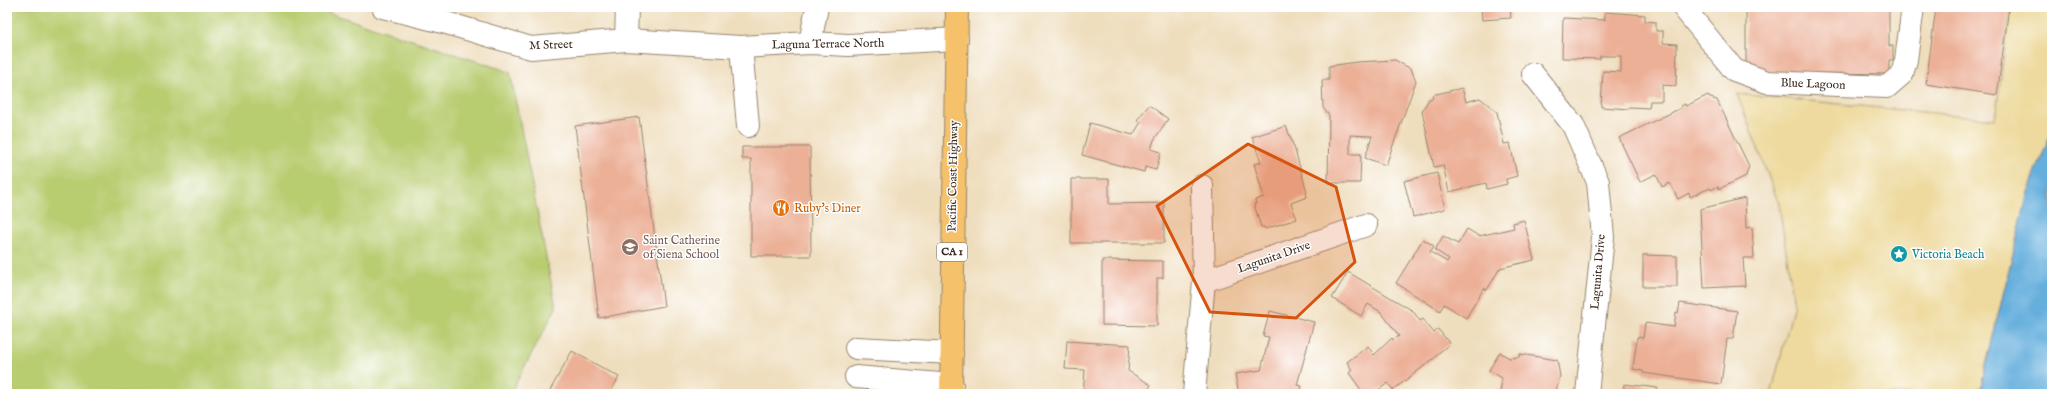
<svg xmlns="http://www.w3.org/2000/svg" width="2059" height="401" font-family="'IM FELL English',serif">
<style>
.green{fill:#b8cc70;stroke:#7a7b47}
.sand{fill:#eeda9e;stroke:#94825e}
.water{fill:#65afdd;stroke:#506c7e}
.building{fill:#ecb097}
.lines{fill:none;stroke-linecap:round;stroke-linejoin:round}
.minor-casing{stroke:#95846e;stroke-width:24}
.highway-casing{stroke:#95846e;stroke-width:24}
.minor{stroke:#fff;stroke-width:22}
.highway{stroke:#f5c16b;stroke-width:22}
.marked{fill:#d7540e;fill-opacity:0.2;stroke:#d7540e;stroke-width:3;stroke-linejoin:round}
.labels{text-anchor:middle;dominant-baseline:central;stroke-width:3;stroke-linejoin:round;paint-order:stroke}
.shield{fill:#fff;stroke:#766a62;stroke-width:1}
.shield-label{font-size:11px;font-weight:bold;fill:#3b2a1e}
.street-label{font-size:12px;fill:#3b2a1e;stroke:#fff}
.food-label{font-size:12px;fill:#c56008;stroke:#fff;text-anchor:start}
.education-label{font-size:12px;fill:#785e54;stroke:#fff;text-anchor:start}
.culture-label{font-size:12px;fill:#0d838f;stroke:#fff;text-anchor:start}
</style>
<rect width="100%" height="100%" fill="#fff"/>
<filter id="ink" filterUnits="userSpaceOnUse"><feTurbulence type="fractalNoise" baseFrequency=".025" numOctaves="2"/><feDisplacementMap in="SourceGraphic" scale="8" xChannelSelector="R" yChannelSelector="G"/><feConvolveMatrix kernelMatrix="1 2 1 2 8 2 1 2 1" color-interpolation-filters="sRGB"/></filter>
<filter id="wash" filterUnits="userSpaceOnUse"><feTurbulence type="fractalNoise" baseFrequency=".012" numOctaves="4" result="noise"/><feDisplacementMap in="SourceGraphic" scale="16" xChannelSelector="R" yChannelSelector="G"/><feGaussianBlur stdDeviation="0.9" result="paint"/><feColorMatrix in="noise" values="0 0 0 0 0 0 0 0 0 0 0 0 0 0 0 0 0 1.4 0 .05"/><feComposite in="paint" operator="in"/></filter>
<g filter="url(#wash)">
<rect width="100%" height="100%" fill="#efdebe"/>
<!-- green -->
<path class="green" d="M7,7H311L510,72L556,308L510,394H7Z"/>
<!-- sand -->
<path class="sand" d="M2011,7H2052V131L2028,192L1979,394H1771L1794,304L1779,204L1737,94L1995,119Z"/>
<!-- water -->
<path class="water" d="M2052,131V394H1979L2028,192Z"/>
<g id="blocks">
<!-- building -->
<path class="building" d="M1481,7H1510L1511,18L1482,20Z
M1746,7H1889V46H1893V60H1889V74L1746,72Z
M1936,7H2009L1997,95L1926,84Z
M1605,12L1645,15V21L1656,22V31H1663V43L1677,44L1676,86L1662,85V101H1650L1649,108L1629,107V109L1601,107L1603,71L1621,72V56H1600V59L1562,58L1563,18L1605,20Z
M1395,60L1411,69L1416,81L1386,165L1365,158L1372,136L1350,135V154H1361L1360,183H1328L1329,115L1323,108L1322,80H1329V66L1357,62Z
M1462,88L1466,102L1480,98L1497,112L1504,144L1510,143L1517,176L1506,179L1507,184L1487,189L1486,183L1449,192L1443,165L1434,167L1422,111L1429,99L1433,98L1432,95Z
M1708,95L1710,98L1717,100L1749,166L1746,176L1719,189L1718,186L1711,190L1710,188L1690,197L1689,193L1678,199L1670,183L1662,187L1656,174L1640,182L1619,138L1681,108V106L1685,104L1686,106Z
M1149,105L1168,119L1154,140L1151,149L1161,152L1156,170L1145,167L1144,172L1082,155L1090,123L1133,135L1141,122L1137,120Z
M639,117L664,306L599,318L575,126Z
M1286,126L1294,147L1307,192H1306L1307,197L1291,203L1297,219L1265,229L1264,227H1261L1254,204H1256L1255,200L1264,197L1254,164L1261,162L1252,137Z
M742,147H810L811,256H751V159H742Z
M1437,173L1445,209L1413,217L1404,181Z
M1071,179H1109V204L1164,203V243H1071Z
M1745,198L1746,228L1752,227L1754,258H1743L1745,286L1704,288L1700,209Z
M1524,220L1534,260L1500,268L1487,290L1484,288L1466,318L1444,304L1440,311L1396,283L1423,239L1434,246L1430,252L1447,262L1449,259L1435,250L1443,236L1458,244L1467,229L1479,236L1514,228L1513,223Z
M1643,255L1677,256V287H1643Z
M1102,260L1163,261V278H1157V326L1102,325Z
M1348,272L1413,311L1420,321L1423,319L1434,333L1438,329L1450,344L1436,355L1437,356L1393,390L1388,383L1373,394H1364L1349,373L1352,370L1347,362L1368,346L1374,355L1392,338L1393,340L1399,336L1381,312L1368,304L1361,316L1332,298Z
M1680,303L1737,311L1733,339H1727L1721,384L1643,373V371L1633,369L1637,337L1643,338L1645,323L1674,327L1676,312L1678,313Z
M1270,311L1314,322L1297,385L1302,386L1300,394H1239L1235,374L1261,370L1269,337L1263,336Z
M1067,341L1130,345L1128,371L1151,385L1146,393L1149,394H1083L1085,370L1065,369Z
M572,351L619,377L609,394H548Z
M1500,352L1509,358L1519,357L1520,354L1557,360L1560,376L1556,391L1553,394H1500L1502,378L1489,370Z
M1624,384L1658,388L1657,392L1663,394H1623Z"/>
</g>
</g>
<g filter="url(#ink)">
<use href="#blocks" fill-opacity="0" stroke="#95846e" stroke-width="1"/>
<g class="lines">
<!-- minor casing -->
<g class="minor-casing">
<path id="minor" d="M383,7L443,22L531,48L626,40L741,47L810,43L848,45L957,39
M1683,7L1734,70L1767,82L1887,87L1902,74L1906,60L1913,7
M626,40L627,7
M810,43L817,7
M741,47L748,126
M1533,74L1573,125L1598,182L1603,237L1587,394
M1204,281L1366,225
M856,348L952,353
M856,377L952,385
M1194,394L1204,281L1202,186"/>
</g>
<!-- highway casing -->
<g class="highway-casing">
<path id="highway" d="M951,394L957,7"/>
</g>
<!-- minor -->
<use href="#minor" class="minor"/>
<!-- highway -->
<use href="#highway" class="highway"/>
</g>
</g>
<!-- marked area -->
<path class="marked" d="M1248,144L1336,187L1355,262L1296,318L1210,312L1157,206Z"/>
<!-- icons -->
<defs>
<g id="restaurant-disc" transform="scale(0.9)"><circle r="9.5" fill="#e8710a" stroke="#fff"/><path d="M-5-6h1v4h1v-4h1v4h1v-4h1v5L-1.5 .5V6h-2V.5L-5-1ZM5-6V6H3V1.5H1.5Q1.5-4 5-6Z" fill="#fff"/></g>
<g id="school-disc" transform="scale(0.9)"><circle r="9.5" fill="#8d6e63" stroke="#fff"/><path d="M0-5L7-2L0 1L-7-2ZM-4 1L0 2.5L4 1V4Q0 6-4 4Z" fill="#fff"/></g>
<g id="sight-disc" transform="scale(0.9)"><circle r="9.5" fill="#0f9aa8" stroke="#fff"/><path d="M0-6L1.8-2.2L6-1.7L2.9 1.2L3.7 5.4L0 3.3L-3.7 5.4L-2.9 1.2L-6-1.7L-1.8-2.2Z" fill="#fff"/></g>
</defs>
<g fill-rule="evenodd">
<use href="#restaurant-disc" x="781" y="208"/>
<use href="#school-disc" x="630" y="247"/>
<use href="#sight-disc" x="1899" y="254"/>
</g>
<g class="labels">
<!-- shield labels -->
<rect class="shield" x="937" y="243" width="30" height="18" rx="3"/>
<g class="shield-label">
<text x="952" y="252">CA 1</text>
</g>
<!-- street labels -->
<g class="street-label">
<text transform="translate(828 44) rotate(-1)">Laguna Terrace North</text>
<text transform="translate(551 45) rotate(-2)">M Street</text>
<text transform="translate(1813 84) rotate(2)">Blue Lagoon</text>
<text transform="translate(953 176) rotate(-89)">Pacific Coast Highway</text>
<text transform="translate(1274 257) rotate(-19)">Lagunita Drive</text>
<text transform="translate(1598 272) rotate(-85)">Lagunita Drive</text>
</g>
<!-- food labels -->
<g class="food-label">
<text x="794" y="208">Ruby's Diner</text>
</g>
<!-- education labels -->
<g class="education-label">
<text x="643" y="240">Saint Catherine<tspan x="643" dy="14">of Siena School</tspan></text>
</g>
<!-- culture labels -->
<g class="culture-label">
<text x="1912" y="254">Victoria Beach</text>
</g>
</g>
<!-- margin -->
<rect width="2059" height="401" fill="none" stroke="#fff" stroke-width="24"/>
</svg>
